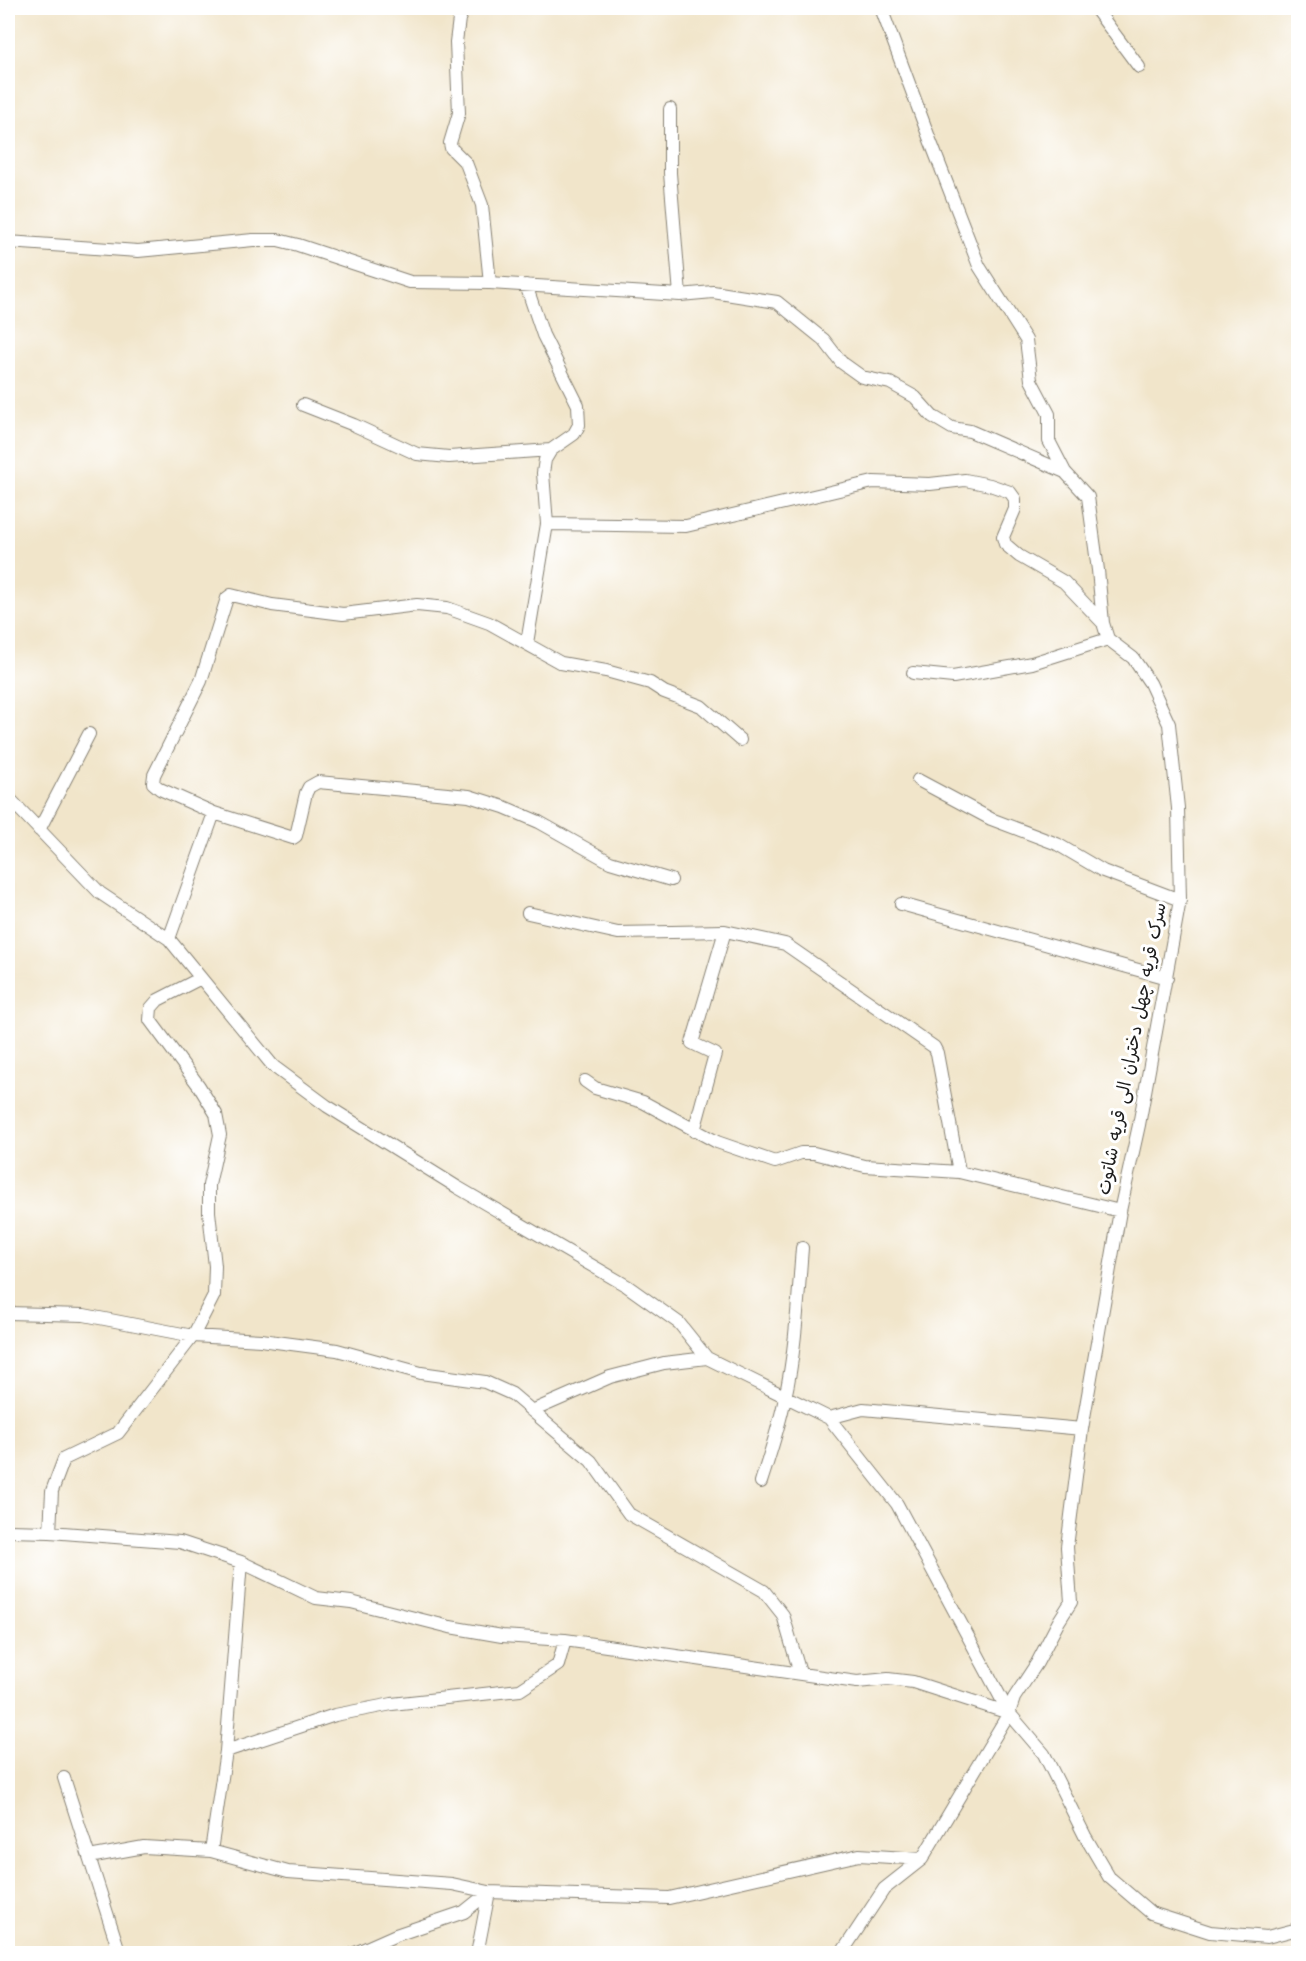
<svg xmlns="http://www.w3.org/2000/svg" width="1306" height="1961" font-family="Kalam,'Playpen Sans Arabic',sans-serif">
<style>
.lines{fill:none;stroke-linecap:round;stroke-linejoin:round}
.minor-casing{stroke:#868073;stroke-width:14}
.minor{stroke:#fff;stroke-width:12}
.labels{text-anchor:middle;dominant-baseline:central;stroke-width:6;stroke-linejoin:round;paint-order:stroke}
.street-label{font-size:18px;fill:#1c1c1c;stroke:#fff}
</style>
<rect width="100%" height="100%" fill="#fff"/>
<filter id="ink" filterUnits="userSpaceOnUse"><feTurbulence type="fractalNoise" baseFrequency=".0167" numOctaves="2"/><feDisplacementMap in="SourceGraphic" scale="12" xChannelSelector="R" yChannelSelector="G"/><feConvolveMatrix kernelMatrix="1 2 1 2 8 2 1 2 1" color-interpolation-filters="sRGB"/></filter>
<filter id="wash" filterUnits="userSpaceOnUse"><feTurbulence type="fractalNoise" baseFrequency=".008" numOctaves="4" result="noise"/><feDisplacementMap in="SourceGraphic" scale="24" xChannelSelector="R" yChannelSelector="G"/><feGaussianBlur stdDeviation="1.35" result="paint"/><feColorMatrix in="noise" values="0 0 0 0 0 0 0 0 0 0 0 0 0 0 0 0 0 1.4 0 .05"/><feComposite in="paint" operator="in"/></filter>
<g filter="url(#wash)">
<rect width="100%" height="100%" fill="#f1e5ca"/>
</g>
<g filter="url(#ink)">
<g class="lines">
<!-- minor casing -->
<g class="minor-casing">
<path id="minor" d="M464,8L459,19L456,42L459,113L450,143L451,148L466,163L482,205L490,283
M881,8L930,140L979,266L1026,340L1031,380L1049,414V441L1065,472L1088,497L1098,570L1103,623L1108,639L1133,658L1150,683L1169,724L1178,808L1180,900L1139,1125L1120,1211L1082,1429L1067,1547L1071,1602L1059,1621L1037,1663L1014,1698L1009,1713L1044,1754L1085,1836L1109,1877L1151,1913L1210,1932L1267,1937L1298,1929
M1095,8L1139,67
M670,109V173L680,295
M8,242L138,251L253,240H278L298,245L410,282L490,283L680,295L713,292L777,302L824,340L841,362L862,377L890,383L915,397L932,416L952,428L970,431L1065,472
M526,285L543,335L578,405L579,425L574,434L551,450L545,460L543,473L547,524L527,643
M303,405L354,425L417,454L449,457L551,450
M547,524L686,526L873,482L930,484L965,480L990,485L1010,492L1015,499V509L1003,537L1005,544L1019,556L1064,582L1103,623
M913,673L953,677L1032,663L1108,639
M918,780L991,819L1057,844L1103,871L1180,900
M8,797L100,893L169,939L273,1066L327,1106L457,1187L627,1286L679,1323L707,1358L829,1418L897,1504L1009,1713
M39,830L89,734
M671,880L610,862L539,822L504,807L469,796L318,782L309,787L306,793L296,836L293,838L214,813L160,789L153,783L154,775L201,681L227,598L231,595L272,605L343,614L417,605L447,608L489,623L561,663L606,671L650,683L664,692L701,706L740,740
M901,904L1167,978
M528,913L618,933L725,931L785,944L934,1047L937,1053L959,1172
M169,939L214,813
M585,1081L595,1088L643,1102L717,1142L775,1162L801,1153H814L865,1166L959,1172L1120,1211
M694,1131L715,1054L692,1043L725,931
M8,1313L84,1315L193,1336L261,1340L337,1350L421,1373L485,1382L512,1394L591,1461L629,1514L764,1591L783,1615L800,1673
M532,1411L610,1377L664,1363L707,1358
M829,1418L863,1409L1082,1429
M761,1482C770,1454 779,1427 785,1398C796,1349 798,1298 802,1248
M8,1531L50,1532L180,1542L241,1562L316,1598L351,1602L450,1627L502,1636L565,1640L857,1682L888,1679L913,1682L1009,1713
M50,1532L52,1491L64,1459L118,1433L193,1336L214,1295L215,1266L209,1212V1185L220,1135L216,1114L199,1086L150,1020L151,1008L158,1000L201,978
M226,1751L335,1715L392,1704L520,1690L558,1665L565,1640
M64,1778L120,1954
M211,1851L226,1751L241,1562
M89,1857L144,1847L211,1851L288,1872L452,1884L489,1892L669,1898L859,1855L922,1859
M353,1954L396,1935L464,1912L489,1892
M477,1954L489,1892
M841,1954L884,1889L922,1859L1009,1713"/>
</g>
<!-- minor -->
<use href="#minor" class="minor"/>
</g>
</g>
<g class="labels">
<!-- street labels -->
<g class="street-label">
<text transform="translate(1133 1049) rotate(-79)">سرک قریه چهل دختران الی قریه شاتوت</text>
</g>
</g>
<!-- margin -->
<rect width="1306" height="1961" fill="none" stroke="#fff" stroke-width="30"/>
</svg>
